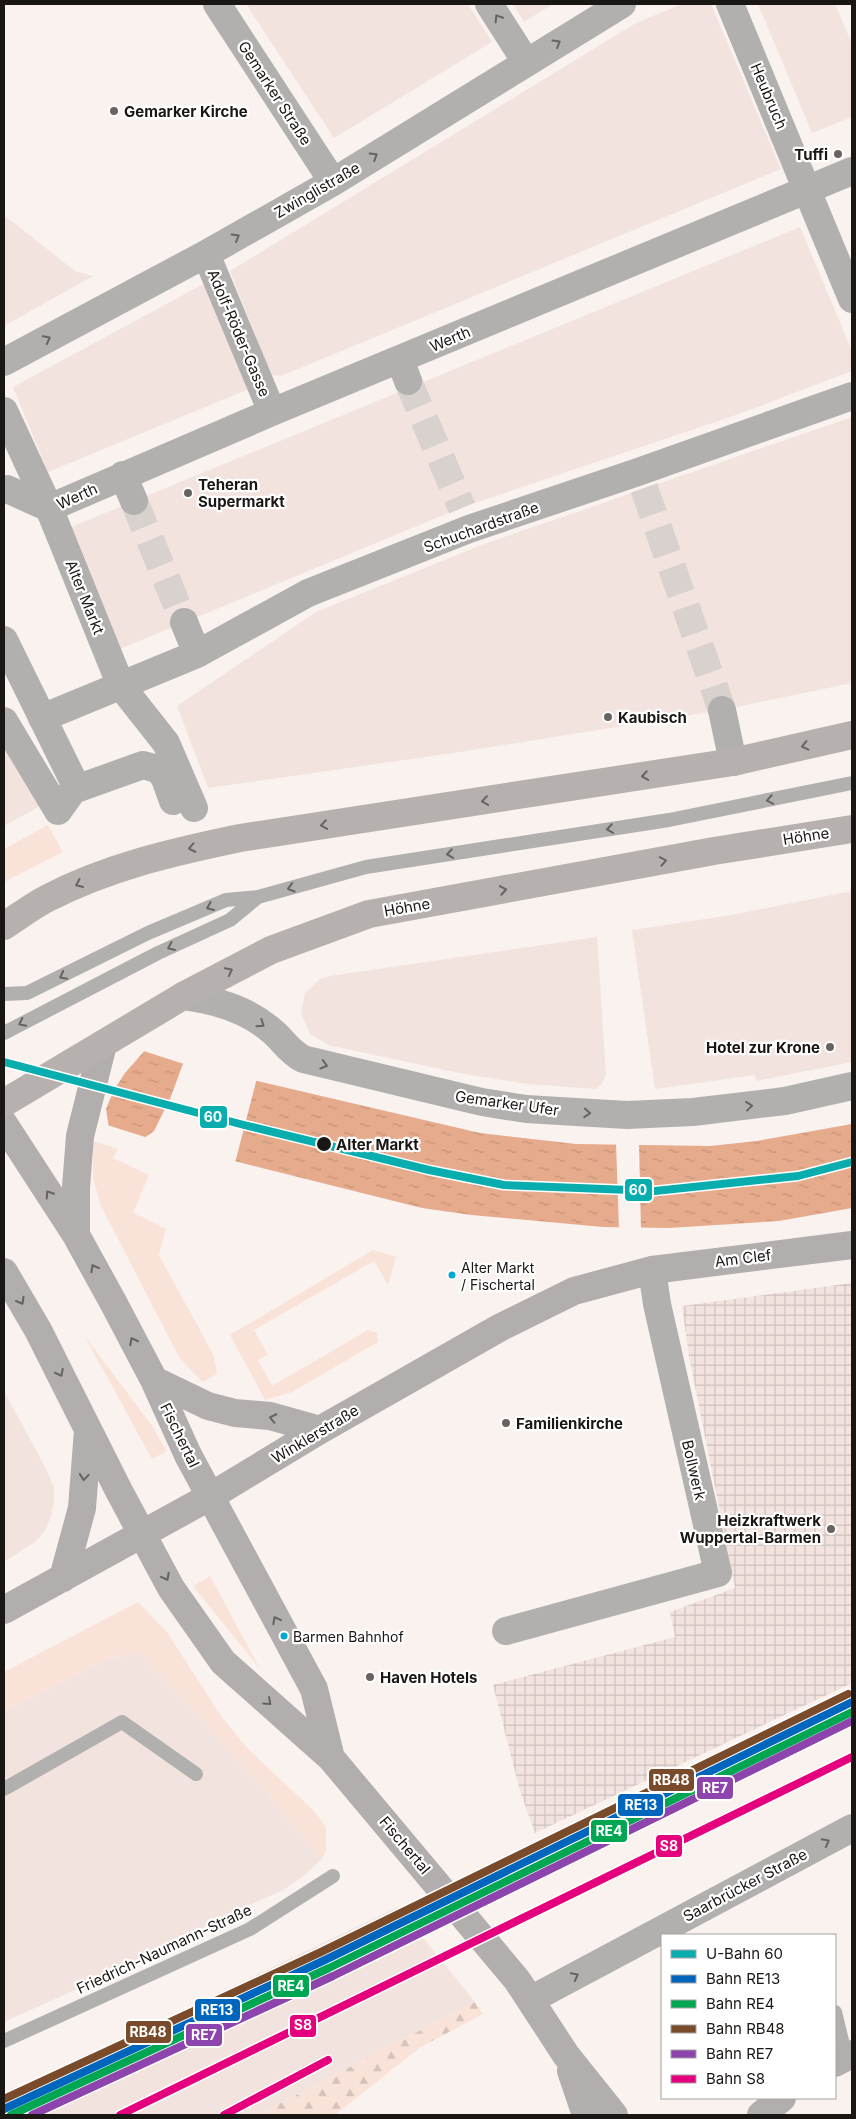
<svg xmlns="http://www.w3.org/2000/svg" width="856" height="2119" font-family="Inter,sans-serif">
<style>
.built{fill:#f2e3de}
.industrial{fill:url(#industrial-grid)}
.green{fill:#f9e3d8}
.forest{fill:url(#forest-firs)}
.water{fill:url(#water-ripples)}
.pier{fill:#faf2ef}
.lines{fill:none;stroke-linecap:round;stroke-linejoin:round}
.street-tunnel{stroke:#d8d1ce;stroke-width:28;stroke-dasharray:28 14;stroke-linecap:butt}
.lane{stroke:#b2b0ae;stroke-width:14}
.street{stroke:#b2b0ae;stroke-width:28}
.secondary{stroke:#b2aead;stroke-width:28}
.primary{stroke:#b6b1af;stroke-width:28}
.rail-1-casing{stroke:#fff;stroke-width:11}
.rail-2-casing{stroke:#fff;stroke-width:11}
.rail-3-casing{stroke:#fff;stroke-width:11}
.rail-4-casing{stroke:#fff;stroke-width:11}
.rail-5-casing{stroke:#fff;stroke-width:11}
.rail-1{stroke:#0065bd;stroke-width:8}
.rail-2{stroke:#00a651;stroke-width:8}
.rail-3{stroke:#7a4b2a;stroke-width:8}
.rail-4{stroke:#8e44ad;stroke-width:8}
.rail-5{stroke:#e5007d;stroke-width:8}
.metro-1-casing{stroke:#fff;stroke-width:11}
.metro-1{stroke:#09adad;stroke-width:8}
.oneway{stroke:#666361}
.oneway2{stroke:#686462}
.oneway3{stroke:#666260}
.poi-dot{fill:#686361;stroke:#fff;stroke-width:2}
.stop-dot{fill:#1a1614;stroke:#fff;stroke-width:2}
.bus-dot{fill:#00a9ce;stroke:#fff;stroke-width:2}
.labels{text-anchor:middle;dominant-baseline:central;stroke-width:4.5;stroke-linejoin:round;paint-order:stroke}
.bus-label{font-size:14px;fill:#1a1614;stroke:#fff;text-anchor:start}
.street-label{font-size:15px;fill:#1a1614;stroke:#fff}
.poi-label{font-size:15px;font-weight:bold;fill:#1a1614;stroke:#fff;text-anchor:start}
.stop-label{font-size:15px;font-weight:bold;fill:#1a1614;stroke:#fff;text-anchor:start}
.line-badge{stroke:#fff;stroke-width:2}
.badge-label{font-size:14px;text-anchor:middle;font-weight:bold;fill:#fff}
</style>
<defs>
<pattern id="industrial-grid" width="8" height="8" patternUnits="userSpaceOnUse" patternTransform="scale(1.25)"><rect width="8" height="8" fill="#f2e3de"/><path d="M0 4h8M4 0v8" fill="none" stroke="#cfc2be"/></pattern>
<pattern id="forest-firs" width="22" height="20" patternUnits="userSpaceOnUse" patternTransform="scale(1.25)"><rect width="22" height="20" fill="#f9e3d8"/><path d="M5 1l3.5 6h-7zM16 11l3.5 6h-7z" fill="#d5c2b8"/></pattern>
<pattern id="water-ripples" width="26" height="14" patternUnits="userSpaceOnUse" patternTransform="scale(1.25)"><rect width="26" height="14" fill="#e6ab8c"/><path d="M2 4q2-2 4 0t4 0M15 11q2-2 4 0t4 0" fill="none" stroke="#c59278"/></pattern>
</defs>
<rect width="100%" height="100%" fill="#faf2ef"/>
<!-- built -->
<path class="built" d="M246,4H468L492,42L334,138Z
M513,4H553L524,22Z
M682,4H711L781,169L281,376L271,375L230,271L636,23Z
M758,4H835L852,44V117L812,133Z
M4,215L75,271L93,276L4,326Z
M800,227L852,351V371L736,415L463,507L120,649L71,527Z
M207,282L249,389L48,472L13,387Z
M852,417V683L722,710L467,751L208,788L177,706L316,612L484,544Z
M4,720L49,801L4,826Z
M852,891V1062L756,1081L755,1075L655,1089L632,930L732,915Z
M597,937L606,1075L601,1085L596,1089L527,1084L459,1073L328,1045L310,1034L301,1013L305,993L320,979L330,976Z
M4,1391L45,1467L54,1487V1499L51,1517L44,1532L35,1542L4,1562Z
M141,1653L249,1771L322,1859L301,1878L283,1890L232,1913L117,1971L4,2022V1711L109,1658Z
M398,1907L475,2002L258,2115H4V2096Z"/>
<!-- industrial -->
<path class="industrial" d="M852,1283V1683L535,1833L520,1791L493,1685L675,1637L670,1612L735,1588L689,1356L682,1306Z"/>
<!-- green -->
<path class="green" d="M48,825L63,852L4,882V849Z
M93,1141L118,1149L113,1158L149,1175L133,1213L166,1229L159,1255L214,1356L217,1374L202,1382L179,1357L100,1204L93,1177Z
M373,1250L396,1257L388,1285L374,1261L254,1330L268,1355L258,1360L272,1386L368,1330L377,1333L378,1342L292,1392L265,1400L230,1335Z
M84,1335L152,1426L167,1451L152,1459Z
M210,1576L260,1669L193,1586Z
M138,1602L167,1632L221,1716L248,1749L314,1811L326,1827V1850L322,1859L249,1771L141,1653L109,1658L4,1711V1672Z"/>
<!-- forest -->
<path class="forest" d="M475,2002L483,2014L421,2047L335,2115H258Z"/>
<!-- water -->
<path class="water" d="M125,1045L184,1064L480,1133L576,1144L710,1146L757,1141L852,1124V1208L779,1221L669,1228L603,1227L471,1215L422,1208L242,1163L145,1137L60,1110Z"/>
<!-- pier -->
<path class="pier" d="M4,1007L146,1049L125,1073L114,1090L106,1109L109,1128L4,1097Z
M184,1061L257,1078L235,1163L143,1139L154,1131L170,1099Z
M616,1143H639L641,1230H619Z"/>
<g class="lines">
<!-- street-tunnel -->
<path class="street-tunnel" d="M408,381L462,508
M644,488L722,710
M134,501L184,622"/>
<!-- lane -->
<path class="lane" d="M4,994L27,993L148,933L226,900L258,897L366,867L669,820L852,783
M4,1033L158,953L230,920L258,897
M4,1789L122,1722L196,1774
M835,2012L846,2057
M4,2041L250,1929L333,1876"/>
<!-- street -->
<path class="street" d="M217,4L333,182
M489,4L526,62
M730,4L852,299
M206,254L272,412
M400,360L408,381
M4,362L206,254L333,182L622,4
M4,411L49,508L121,686L166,743L194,808
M123,475L134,501
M4,490L7,489L49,508L272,412L852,171
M184,622L197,654
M4,640L71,776
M722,710L733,762
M42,718L197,654L308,593L469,529L638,472L852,396
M4,721L58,811L73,790L143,765L157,769L164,776L173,801
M183,996C215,1000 247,1009 272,1031C284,1041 288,1051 303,1059L482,1102L526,1109L627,1115L693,1112L785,1101L852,1086
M506,1631L718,1573L657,1304L652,1270
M532,1999L852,1828"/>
<!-- secondary -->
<path class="secondary" d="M4,1124L76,1235L113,1302L154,1380L188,1455L314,1689L331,1758
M76,1235V1187L80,1136L103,1044
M4,1272L38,1330L119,1491L171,1588L223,1662L331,1758L517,1980L566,2055L614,2115
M154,1380L208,1406L235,1413L270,1416L320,1430
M63,1578L82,1508L88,1430
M4,1610L211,1496L320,1430L501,1327L574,1291L652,1270L852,1245
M835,2063L852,2054
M571,2071L586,2115
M761,2115L782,2098"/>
<!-- primary -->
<path class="primary" d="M4,926C18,917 31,907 46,899C107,867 173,852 240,838L733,762L852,735
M4,1103L183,996L271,950L369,914L714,851L852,829"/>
<!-- rail-1 casing -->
<g class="rail-1-casing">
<path id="rail-1" d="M4,2109L325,1960L852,1702"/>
</g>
<!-- rail-2 casing -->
<g class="rail-2-casing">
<path id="rail-2" d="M11,2115L329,1968L852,1712"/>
</g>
<!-- rail-3 casing -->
<g class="rail-3-casing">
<path id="rail-3" d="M4,2099L321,1952L848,1694"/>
</g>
<!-- rail-4 casing -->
<g class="rail-4-casing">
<path id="rail-4" d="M32,2115L333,1976L852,1721"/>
</g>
<!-- rail-5 casing -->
<g class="rail-5-casing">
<path id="rail-5" d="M120,2115L852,1757
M224,2115L328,2060"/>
</g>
<!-- rail-1 -->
<use href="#rail-1" class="rail-1"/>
<!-- rail-2 -->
<use href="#rail-2" class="rail-2"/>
<!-- rail-3 -->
<use href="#rail-3" class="rail-3"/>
<!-- rail-4 -->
<use href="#rail-4" class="rail-4"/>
<!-- rail-5 -->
<use href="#rail-5" class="rail-5"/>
<!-- metro-1 casing -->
<g class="metro-1-casing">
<path id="metro-1" d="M4,1062L244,1125L429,1170L504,1185L655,1191L798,1176L852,1162"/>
</g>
<!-- metro-1 -->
<use href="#metro-1" class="metro-1"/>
</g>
<!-- one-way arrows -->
<defs><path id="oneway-chevron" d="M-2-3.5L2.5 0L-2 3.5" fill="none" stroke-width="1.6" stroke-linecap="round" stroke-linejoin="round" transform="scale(1.25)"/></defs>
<g class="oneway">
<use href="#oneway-chevron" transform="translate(498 18) rotate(-122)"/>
<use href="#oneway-chevron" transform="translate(557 43) rotate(-31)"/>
<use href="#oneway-chevron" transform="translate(374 156) rotate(-32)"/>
<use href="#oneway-chevron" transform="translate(236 237) rotate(-30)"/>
<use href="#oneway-chevron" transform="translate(47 339) rotate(-28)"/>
<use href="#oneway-chevron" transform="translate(770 800) rotate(169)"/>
<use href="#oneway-chevron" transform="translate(610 829) rotate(171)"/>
<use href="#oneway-chevron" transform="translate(450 854) rotate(171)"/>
<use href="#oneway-chevron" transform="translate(291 888) rotate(164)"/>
<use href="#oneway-chevron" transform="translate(210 907) rotate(157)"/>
<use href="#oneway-chevron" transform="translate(171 947) rotate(156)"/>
<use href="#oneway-chevron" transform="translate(63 976) rotate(153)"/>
<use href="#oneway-chevron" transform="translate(22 1023) rotate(154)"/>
<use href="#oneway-chevron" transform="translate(261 1024) rotate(34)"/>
<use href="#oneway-chevron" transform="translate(324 1065) rotate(16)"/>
<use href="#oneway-chevron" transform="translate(749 1106) rotate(-7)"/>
<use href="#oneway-chevron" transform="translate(587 1113) rotate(4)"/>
<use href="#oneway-chevron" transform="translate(826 1842) rotate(-28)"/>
<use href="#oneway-chevron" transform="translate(575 1976) rotate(-28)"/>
</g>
<g class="oneway2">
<use href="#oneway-chevron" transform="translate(805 746) rotate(167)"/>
<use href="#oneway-chevron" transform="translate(645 776) rotate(171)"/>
<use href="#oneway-chevron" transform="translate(485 801) rotate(172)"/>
<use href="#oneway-chevron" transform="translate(324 825) rotate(172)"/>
<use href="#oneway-chevron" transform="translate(192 848) rotate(168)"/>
<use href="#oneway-chevron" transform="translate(663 861) rotate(-11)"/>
<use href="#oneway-chevron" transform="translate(79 884) rotate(156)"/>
<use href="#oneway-chevron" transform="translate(503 890) rotate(-10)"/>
<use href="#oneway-chevron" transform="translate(229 971) rotate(-28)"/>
</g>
<g class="oneway3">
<use href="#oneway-chevron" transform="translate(49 1194) rotate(-123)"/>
<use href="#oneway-chevron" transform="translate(94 1268) rotate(-119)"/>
<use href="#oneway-chevron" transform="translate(21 1301) rotate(60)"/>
<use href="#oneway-chevron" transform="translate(133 1341) rotate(-117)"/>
<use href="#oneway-chevron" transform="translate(60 1373) rotate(63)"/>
<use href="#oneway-chevron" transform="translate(273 1418) rotate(-168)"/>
<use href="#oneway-chevron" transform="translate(84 1477) rotate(95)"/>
<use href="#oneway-chevron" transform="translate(166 1577) rotate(62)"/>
<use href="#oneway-chevron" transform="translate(276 1620) rotate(-118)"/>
<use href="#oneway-chevron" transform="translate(268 1702) rotate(42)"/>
</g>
<!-- markers -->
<g class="poi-dot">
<circle cx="114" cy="111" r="5"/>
<circle cx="838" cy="154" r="5"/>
<circle cx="188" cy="493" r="5"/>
<circle cx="608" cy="717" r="5"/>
<circle cx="830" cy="1047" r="5"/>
<circle cx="506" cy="1423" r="5"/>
<circle cx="831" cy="1529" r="5"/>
<circle cx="370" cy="1677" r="5"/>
</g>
<circle class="stop-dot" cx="324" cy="1144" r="8"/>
<g class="bus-dot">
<circle cx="452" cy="1275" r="4.5"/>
<circle cx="284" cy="1636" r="4.5"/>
</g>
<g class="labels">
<!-- bus labels -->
<g class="bus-label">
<text x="461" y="1267">Alter Markt<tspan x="461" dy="17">/ Fischertal</tspan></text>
<text x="293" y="1636">Barmen Bahnhof</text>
</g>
<!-- street labels -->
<g class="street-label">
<text transform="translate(275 93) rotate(57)">Gemarker Straße</text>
<text transform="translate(769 96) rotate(67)">Heubruch</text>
<text transform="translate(317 190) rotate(-30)">Zwinglistraße</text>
<text transform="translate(239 333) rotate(67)">Adolf-Röder-Gasse</text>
<text transform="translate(450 339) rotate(-23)">Werth</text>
<text transform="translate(77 496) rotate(-24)">Werth</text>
<text transform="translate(481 527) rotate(-20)">Schuchardstraße</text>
<text transform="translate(85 597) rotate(68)">Alter Markt</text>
<text transform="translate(806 836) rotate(-9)">Höhne</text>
<text transform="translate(407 907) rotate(-10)">Höhne</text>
<text transform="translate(507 1103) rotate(8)">Gemarker Ufer</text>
<text transform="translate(743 1258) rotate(-7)">Am Clef</text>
<text transform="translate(315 1434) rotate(-31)">Winklerstraße</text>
<text transform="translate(180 1435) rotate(64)">Fischertal</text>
<text transform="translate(694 1470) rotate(77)">Bollwerk</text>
<text transform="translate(405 1845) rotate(50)">Fischertal</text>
<text transform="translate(745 1885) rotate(-28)">Saarbrücker Straße</text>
<text transform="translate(164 1949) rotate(-25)">Friedrich-Naumann-Straße</text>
</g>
<!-- poi labels -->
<g class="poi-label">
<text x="124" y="111">Gemarker Kirche</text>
<text x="828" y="154" text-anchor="end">Tuffi</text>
<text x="198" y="484">Teheran<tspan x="198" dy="17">Supermarkt</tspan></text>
<text x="618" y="717">Kaubisch</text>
<text x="820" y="1047" text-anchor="end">Hotel zur Krone</text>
<text x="516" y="1423">Familienkirche</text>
<text x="821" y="1520" text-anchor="end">Heizkraftwerk<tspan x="821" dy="17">Wuppertal-Barmen</tspan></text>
<text x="380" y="1677">Haven Hotels</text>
</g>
<!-- stop labels -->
<g class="stop-label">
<text x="336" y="1144">Alter Markt</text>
</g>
</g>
<g class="line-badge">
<rect x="199" y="1105" width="29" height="24" rx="5" fill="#09adad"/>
<rect x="624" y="1178" width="29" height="24" rx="5" fill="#09adad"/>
<rect x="648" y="1768" width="47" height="24" rx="5" fill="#7a4b2a"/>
<rect x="696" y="1776" width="38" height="24" rx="5" fill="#8e44ad"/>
<rect x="617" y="1793" width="47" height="24" rx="5" fill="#0065bd"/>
<rect x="590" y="1819" width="38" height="24" rx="5" fill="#00a651"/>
<rect x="655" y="1834" width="28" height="24" rx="5" fill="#e5007d"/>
<rect x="272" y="1974" width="38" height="24" rx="5" fill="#00a651"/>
<rect x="194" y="1998" width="47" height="24" rx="5" fill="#0065bd"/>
<rect x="289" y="2014" width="28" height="24" rx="5" fill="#e5007d"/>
<rect x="125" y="2020" width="47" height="24" rx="5" fill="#7a4b2a"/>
<rect x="185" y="2023" width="38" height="24" rx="5" fill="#8e44ad"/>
</g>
<g class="badge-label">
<text x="213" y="1122">60</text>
<text x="638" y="1195">60</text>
<text x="671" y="1785">RB48</text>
<text x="715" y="1793">RE7</text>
<text x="641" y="1810">RE13</text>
<text x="609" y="1836">RE4</text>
<text x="669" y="1851">S8</text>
<text x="291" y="1991">RE4</text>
<text x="217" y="2015">RE13</text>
<text x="303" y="2030">S8</text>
<text x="148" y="2037">RB48</text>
<text x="204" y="2040">RE7</text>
</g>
<!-- border -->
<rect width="856" height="2119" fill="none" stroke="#1a1614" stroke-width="10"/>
<!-- legend -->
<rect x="661" y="1934" width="175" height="165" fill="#ffffff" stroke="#a3a2a1"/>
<rect x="671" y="1950" width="25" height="8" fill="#09adad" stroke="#a3a2a1"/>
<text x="706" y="1959" font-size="15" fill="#1a1614">U-Bahn 60</text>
<rect x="671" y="1975" width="25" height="8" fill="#0065bd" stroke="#a3a2a1"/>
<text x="706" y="1984" font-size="15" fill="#1a1614">Bahn RE13</text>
<rect x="671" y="2000" width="25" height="8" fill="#00a651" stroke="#a3a2a1"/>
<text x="706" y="2009" font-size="15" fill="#1a1614">Bahn RE4</text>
<rect x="671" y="2025" width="25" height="8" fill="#7a4b2a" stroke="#a3a2a1"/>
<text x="706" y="2034" font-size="15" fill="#1a1614">Bahn RB48</text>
<rect x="671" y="2050" width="25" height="8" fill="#8e44ad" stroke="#a3a2a1"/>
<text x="706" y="2059" font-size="15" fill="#1a1614">Bahn RE7</text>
<rect x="671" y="2075" width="25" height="8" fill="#e5007d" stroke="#a3a2a1"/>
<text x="706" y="2084" font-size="15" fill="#1a1614">Bahn S8</text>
</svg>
